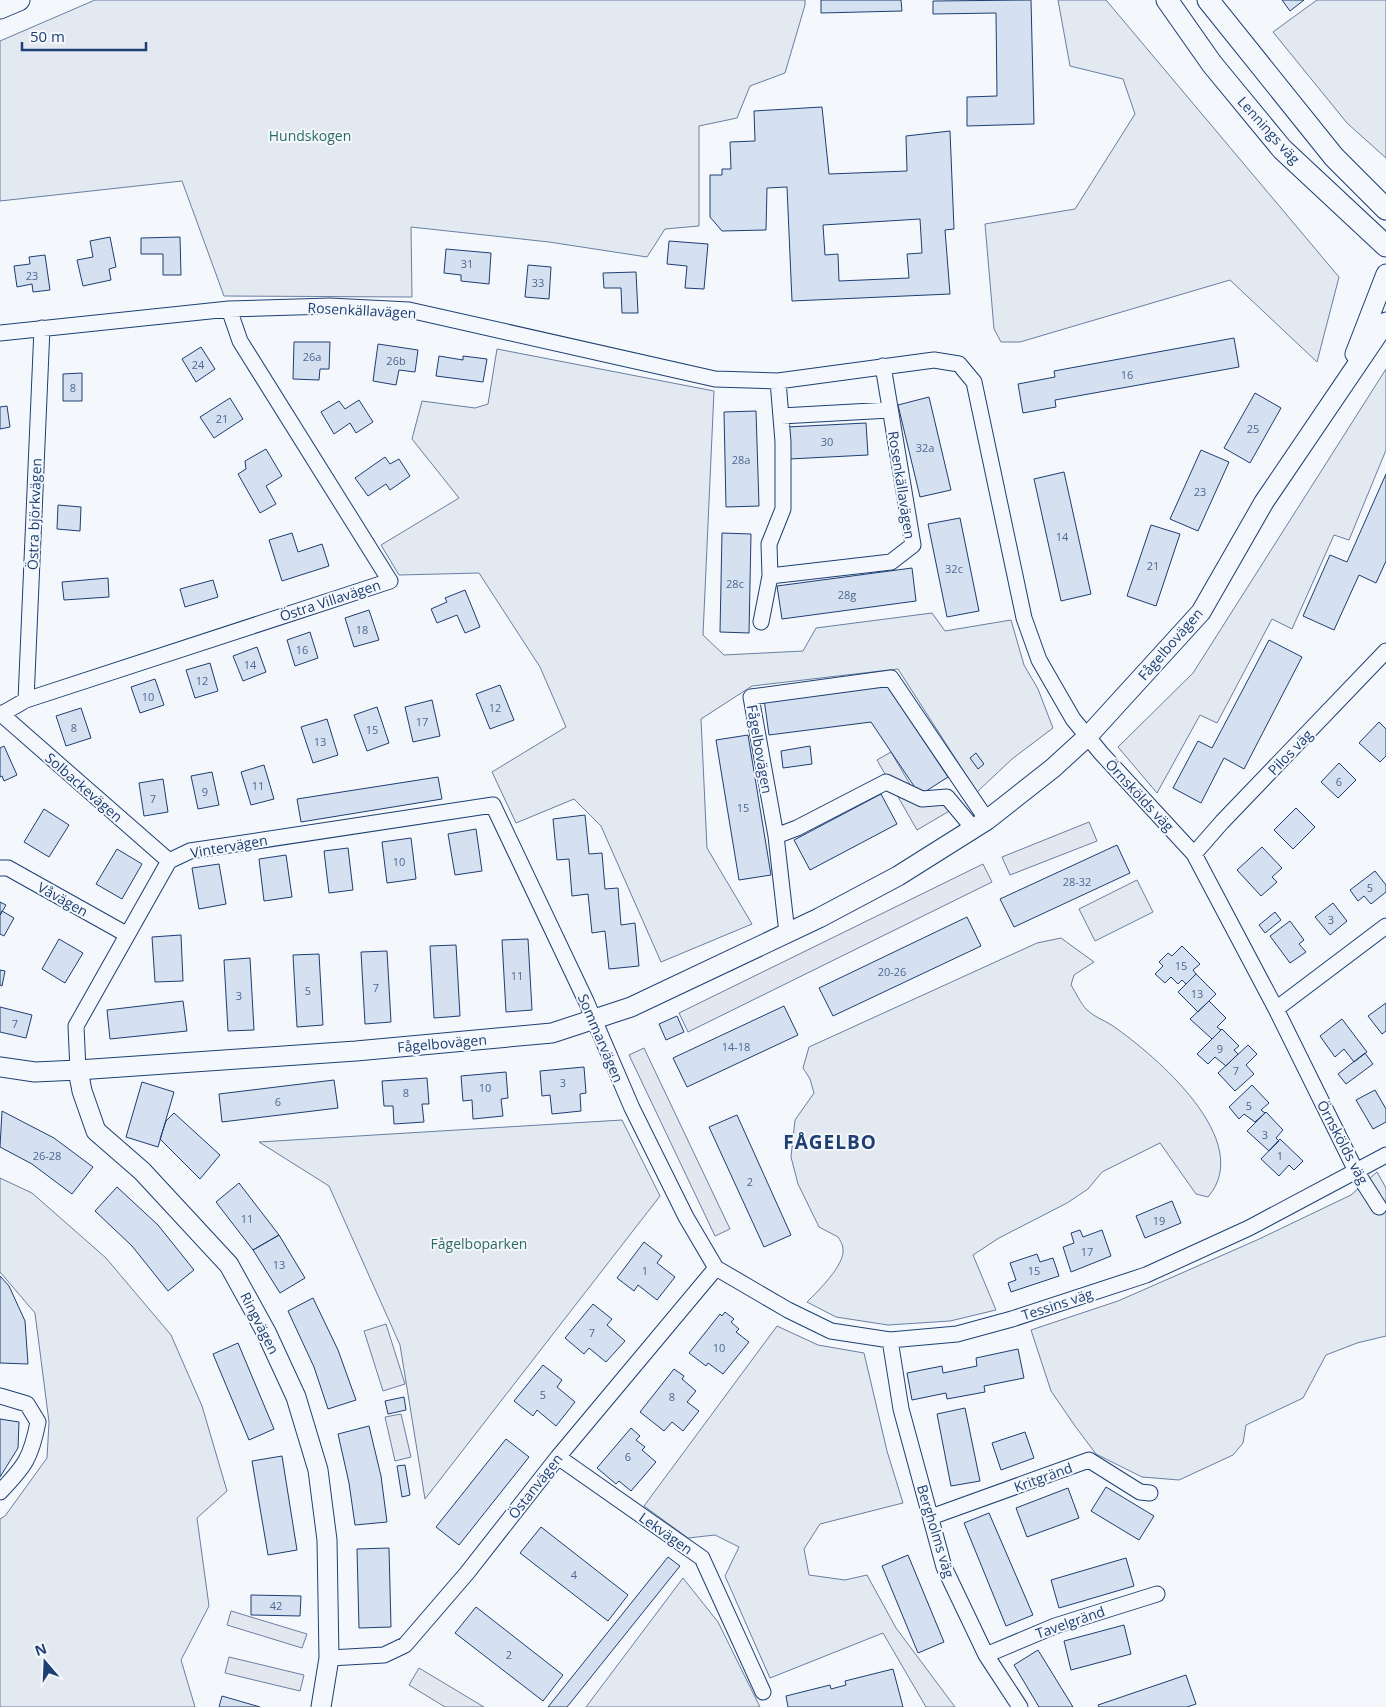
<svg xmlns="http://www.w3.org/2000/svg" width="1386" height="1707" font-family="'Open Sans',sans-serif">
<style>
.green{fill:#e3e9f0;stroke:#687fa3}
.parking{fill:#e3e8f0;stroke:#687fa3}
.building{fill:#d5e0f0;stroke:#1d3f73;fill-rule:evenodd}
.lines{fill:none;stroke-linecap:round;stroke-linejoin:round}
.minor-casing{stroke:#1d3f73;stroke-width:17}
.tertiary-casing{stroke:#1d3f73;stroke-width:21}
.secondary-casing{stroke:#1d3f73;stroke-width:23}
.minor{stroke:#f4f7fb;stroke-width:15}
.tertiary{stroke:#f4f7fb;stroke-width:19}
.secondary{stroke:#f4f7fb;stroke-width:21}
.labels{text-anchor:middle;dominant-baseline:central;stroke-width:4;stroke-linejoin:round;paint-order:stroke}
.number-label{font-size:11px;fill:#4b6792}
.street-label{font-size:14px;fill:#1d3f73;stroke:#f4f7fb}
.park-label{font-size:14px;fill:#2c6c60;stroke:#f4f7fb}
.district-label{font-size:19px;font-weight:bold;letter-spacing:1px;fill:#1d3f73;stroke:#f4f7fb}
</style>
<rect width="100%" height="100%" fill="#f4f7fb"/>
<!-- green -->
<path class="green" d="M95,0H805V5L785,73L750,86L737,118L699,126V226L665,229L647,257L549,242L411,227L412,297L224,296L182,181L0,201V41Z
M1058,0H1106L1339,277L1317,362L1230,280L1020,342H1001L994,329L985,224L1075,209L1135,114L1123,79L1070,66Z
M1317,0H1386V158L1347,123L1273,32Z
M497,349L714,391L703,635L724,655L803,651L816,628L932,613L945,631L1011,620L1024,665L1038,689L1053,728L1012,759L977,792L898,669L752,686L701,719L707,848L752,924L661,962L601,826L574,799L516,823L492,772L566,727L540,667L479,573L399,575L381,545L459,498L412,439L422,401L475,408L488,404Z
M1386,369V450L1349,540L1334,535L1292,629L1272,619L1217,723L1200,715L1157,793L1118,747L1193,673Z
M1137,880L1153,912L1095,941L1079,909Z
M1061,938L1094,962L1074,975L1071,985C1076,993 1081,1004 1087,1010C1094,1017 1106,1021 1113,1026C1156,1056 1256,1141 1208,1197L1196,1194L1160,1143L1102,1172L1088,1189L1067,1203L999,1238L973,1255L996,1310L950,1321L888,1325L836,1317L807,1302C818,1291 845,1265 843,1249C843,1245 840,1240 838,1237L819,1227L798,1184L791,1157L795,1120L814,1093L810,1079L803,1068L809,1047L1037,943Z
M622,1120L660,1196L425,1499L400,1345L329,1186L259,1142Z
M1377,1172L1386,1188V1336L1357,1343L1326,1355L1303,1398L1246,1425L1243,1443L1233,1455L1179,1480L1142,1477L1096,1454L1075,1426L1051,1391L1031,1330L1118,1301L1257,1240L1351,1195Z
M0,1178L32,1193L106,1258L171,1335L202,1406L227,1491L197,1518L209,1606L181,1660L195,1707H0V1519L5,1516L47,1458L49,1422L35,1313L0,1272Z
M777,1326L818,1345L864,1353L887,1451L903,1503L820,1524L804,1549L809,1575L845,1580L867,1575L896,1628L955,1707H926L883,1633L770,1678L725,1576L739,1547L715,1535L688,1538L644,1506Z
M683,1578L718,1622L760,1707H586Z"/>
<!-- parking -->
<path class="parking" d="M891,752L921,803L940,792L951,810L917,830L877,760Z
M1089,822L1097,841L1010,875L1002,857Z
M983,864L992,882L688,1032L679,1013Z
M644,1048L730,1229L715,1236L629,1055Z
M386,1324L405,1384L383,1391L364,1331Z
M401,1414L411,1457L395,1461L385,1417Z
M231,1611L307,1634L302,1648L227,1625Z
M229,1657L304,1675L300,1691L225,1673Z
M419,1668L484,1707H445L409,1685Z"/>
<!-- building -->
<path class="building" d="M821,0H901L902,11L821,13Z
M1031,0L1034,124L967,126V97L997,96L996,13L933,14V1Z
M1282,0H1304L1290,11Z
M822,107L829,174L907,171L906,136L950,131L954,229L945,230L950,294L792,301L787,187L767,188L766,230L722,231L710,217V175H722V169H731L730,142L755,141L754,111ZM920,219L922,253L907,254L909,278L839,281L838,254L825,255L823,225Z
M110,237L116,267L109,269L111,280L83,286L77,260L93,257L90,241Z
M180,237L181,275H163V254H141V238Z
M669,241L708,244L704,289L685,288L687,266L667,264Z
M446,249L491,253L489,284L461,281V275L444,273Z
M45,255L50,290L33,292L32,284L17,287L14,266L30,264L29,257Z
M528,265L551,267L549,299L525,297Z
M636,272L638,313H622L621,288H604L603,273Z
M1234,338L1239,367L1055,400L1056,407L1023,413L1018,384L1055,377L1054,371Z
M294,342H330L329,369H320L319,380L293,379Z
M378,344L418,350L415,372L399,370L396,385L373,381Z
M201,347L215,369L196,382L182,359Z
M439,356L463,360V356L487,359L483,382L436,376Z
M82,373V401H63V374Z
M1255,393L1281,408L1250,463L1224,448Z
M929,397L951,490L920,497L898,405Z
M230,398L243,419L214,438L200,417Z
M359,400L373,422L356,433L350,423L334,434L321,412L339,401L345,409Z
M7,406L10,427L0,429V407Z
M756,411L759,506L726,507L724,412Z
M866,423L868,455L789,459L787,427Z
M266,449L282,476L266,486L276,504L260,513L238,474L246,469L245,461Z
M1201,450L1229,462L1198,531L1170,519Z
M385,457L390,464L399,459L410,476L390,490L386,484L368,496L355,478Z
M1064,472L1091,594L1061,601L1034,479Z
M1386,474V561L1376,583L1359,575L1334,630L1303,616L1330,555L1347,562Z
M58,505L81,507L80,531L57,529Z
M960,518L979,611L947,617L928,524Z
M1151,525L1180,534L1156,606L1127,596Z
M292,533L298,552L322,544L329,566L282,581L269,540Z
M722,533L751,534L749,633L720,632Z
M912,568L916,601L782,619L777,586Z
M108,578L109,597L64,600L62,582Z
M213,580L218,597L185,607L180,589Z
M465,590L480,627L465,633L457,615L437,623L431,609L447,602L445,598Z
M369,610L379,640L354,647L345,618Z
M310,632L318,658L295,666L287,640Z
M1269,640L1302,657L1244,769L1224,758L1201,803L1173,788L1198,741L1212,748Z
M257,647L266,672L243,681L233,656Z
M210,663L218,691L195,698L186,670Z
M155,679L164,705L140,713L131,687Z
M885,683L948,777L920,795L871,722L769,735L764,699Z
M500,685L514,720L490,729L476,694Z
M432,700L440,736L413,742L405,707Z
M377,707L389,743L367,751L354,715Z
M81,708L91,738L66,746L56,716Z
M327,719L338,755L313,763L301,727Z
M1379,722L1386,729V756L1380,762L1359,743Z
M748,735L771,875L739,880L716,740Z
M4,746L17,775L4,781L2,776L0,777V748Z
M810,746L812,764L783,768L781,751Z
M976,753L984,764L978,769L970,758Z
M1339,763L1356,780L1338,798L1321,782Z
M264,765L274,799L251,805L241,772Z
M212,772L219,805L198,809L191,776Z
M438,777L442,799L301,822L297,799Z
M163,779L168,812L144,816L139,783Z
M881,794L897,824L810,870L794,840Z
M1296,808L1315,827L1293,849L1274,830Z
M44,809L69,825L49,857L24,842Z
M585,815L589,854L602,853L605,889L618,888L621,925L635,923L639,966L609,969L605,931L592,933L588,894L572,896L569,859L557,860L553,819Z
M476,829L482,871L455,875L448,834Z
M411,838L416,879L387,883L382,842Z
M1117,845L1130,873L1014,927L1000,899Z
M1262,847L1282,868L1272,877L1277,882L1261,896L1237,870Z
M348,848L353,890L329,893L324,851Z
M117,849L142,864L122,899L96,884Z
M286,855L292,897L264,901L259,859Z
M219,864L226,904L199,909L192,868Z
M1375,871L1386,885V892L1371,904L1364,896L1358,901L1350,890Z
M0,902L6,905L0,915Z
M1333,903L1347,921L1330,935L1315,917Z
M2,911L14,918L4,936L0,934V915Z
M1275,912L1281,920L1265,933L1259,925Z
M967,917L981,946L833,1016L819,988Z
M1290,921L1304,940L1299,944L1306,952L1290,963L1270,936Z
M181,935L183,981L155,982L152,937Z
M59,939L83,953L65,983L42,969Z
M528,939L532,1010L506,1012L502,940Z
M456,945L460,1016L434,1018L430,946Z
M1182,946L1200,964L1193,970L1196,974L1186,984L1182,980L1178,984L1171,977L1165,983L1155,974L1163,966L1159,962L1168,953L1172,956Z
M387,951L391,1022L365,1024L361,952Z
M319,954L323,1025L297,1027L293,955Z
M250,958L254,1030L228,1031L224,960Z
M0,970L5,971L2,986L0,985Z
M1196,974L1216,994L1198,1012L1178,992Z
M183,1001L187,1031L110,1039L107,1010Z
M1209,1001L1226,1018L1217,1027L1221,1030L1212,1039L1190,1019Z
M1386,1003V1031L1382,1034L1368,1016Z
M784,1006L798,1035L687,1087L673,1058Z
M0,1007L32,1015L26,1038L0,1032Z
M677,1016L684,1032L666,1040L659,1024Z
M1342,1019L1367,1052L1354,1062L1344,1049L1335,1057L1320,1036Z
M1222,1029L1239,1046L1234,1050L1238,1054L1226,1066L1215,1057L1208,1064L1197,1054Z
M1248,1045L1257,1054L1246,1065L1254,1074L1235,1091L1218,1073Z
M1365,1053L1373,1064L1346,1084L1338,1074Z
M584,1067L586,1093L580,1094L581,1111L552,1114L550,1095L542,1096L540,1071Z
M506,1072L508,1098L501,1099L503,1116L473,1119L472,1100L463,1101L461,1076Z
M427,1078L429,1104H422L424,1122L394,1124L393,1106H384L382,1081Z
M334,1080L338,1108L222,1122L219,1094Z
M142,1082L174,1092L158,1147L126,1137Z
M1252,1085L1269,1103L1261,1110L1265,1113L1255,1122L1244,1114L1239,1119L1229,1107Z
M1375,1090L1386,1109V1122L1373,1129L1356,1100Z
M2,1111L54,1138L93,1167L72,1194L32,1164L0,1147Z
M1266,1112L1283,1130L1276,1138L1279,1141L1269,1151L1247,1131Z
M174,1113L220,1155L200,1179L160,1139L166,1121Z
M737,1115L791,1235L764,1247L709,1127Z
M1280,1139L1303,1161L1294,1170L1289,1165L1279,1176L1261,1159Z
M239,1183L279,1235L253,1250L216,1202Z
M117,1187L158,1225L194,1270L168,1291L132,1246L95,1211Z
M1172,1201L1181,1223L1145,1238L1136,1216Z
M1080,1230L1083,1237L1102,1230L1111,1256L1071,1272L1063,1247L1074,1243L1071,1233Z
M279,1235L305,1278L280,1293L253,1250Z
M644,1242L662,1256L657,1263L675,1277L657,1300L638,1285L634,1291L617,1278Z
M1037,1254L1040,1262L1053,1258L1059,1276L1011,1292L1008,1283L1016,1280L1010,1263Z
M0,1276L9,1286L25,1321L28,1364L0,1363Z
M313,1298L338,1350L356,1400L328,1409L314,1367L288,1311Z
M593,1304L612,1319L607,1325L625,1341L606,1362L589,1348L584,1354L565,1338Z
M725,1312L734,1319L731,1322L739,1329L736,1332L749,1342L723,1374L708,1363L706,1366L689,1353L720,1314L722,1316Z
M238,1343L274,1429L249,1440L213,1354Z
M1018,1349L1024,1378L984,1386L985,1392L947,1399L946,1393L912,1400L907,1373L942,1366L943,1373L977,1366L976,1358Z
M543,1365L562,1380L557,1387L575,1402L556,1426L537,1410L533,1416L514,1401Z
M674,1369L684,1376L682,1379L696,1391L687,1402L699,1411L683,1431L672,1422L664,1431L640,1412Z
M404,1397L406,1410L388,1414L385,1401Z
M965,1408L980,1481L951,1486L937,1414Z
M0,1419L19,1422L18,1448L0,1477Z
M369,1426L381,1476L387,1522L355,1525L349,1483L338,1434Z
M631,1428L640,1436L636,1440L645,1447L642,1450L656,1462L631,1491L619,1481L616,1484L597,1468Z
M1025,1432L1034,1458L1001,1470L992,1443Z
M506,1439L529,1457L459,1545L436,1527Z
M282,1456L297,1550L268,1555L252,1461Z
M405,1465L410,1495L402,1497L397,1466Z
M1106,1487L1154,1516L1139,1540L1091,1511Z
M1068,1488L1079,1518L1027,1537L1016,1508Z
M989,1513L1033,1615L1006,1626L964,1523Z
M541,1527L628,1595L608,1621L520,1553Z
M389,1548L391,1627L359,1628L357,1549Z
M908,1555L944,1642L918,1653L882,1566Z
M668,1557L680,1566L567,1707H548Z
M1126,1558L1134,1586L1059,1608L1051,1580Z
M251,1595L301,1596L300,1616L251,1615Z
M476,1607L563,1675L543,1701L455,1633Z
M1124,1625L1131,1654L1071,1670L1064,1641Z
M1038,1650L1073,1707H1039L1014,1665Z
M893,1669L903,1707H788L786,1696L830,1685L831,1689L846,1685L845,1681Z
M1186,1675L1196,1704L1187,1707H1099L1098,1705Z
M222,1696L260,1707H219Z"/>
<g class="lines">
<!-- minor casing -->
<g class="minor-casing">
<path id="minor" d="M0,333L229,309L330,306L409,310L715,379L778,381L934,360L959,364L974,382L1024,618L1039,660L1073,719L1101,753L1194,854L1276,1009L1356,1171L1379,1207
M781,416L890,410
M770,576L891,562L913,545L883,366
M761,622L770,576L769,544L783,509V442L778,381
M26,700L42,328
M0,713L169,861
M0,715L26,700L390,581L240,341L229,309
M776,836L797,828L886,782L922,799L947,797L973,828
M1194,854L1222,822L1386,651
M0,868H8L126,934
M787,933L776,836L751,697L891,678L987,820
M1276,1009L1386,926
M78,1070L76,1026L169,861L190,851L493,805L586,1001L632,1108L686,1217L716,1268L788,1310L831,1331L890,1340L957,1334L1012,1319L1146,1275L1249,1228L1386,1155
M890,1340L901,1409L944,1567L986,1655L1020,1707
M0,1396L27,1404L38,1422C31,1458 25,1466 0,1492
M558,1457L702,1558L763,1692
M931,1517L1089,1460L1140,1492L1150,1493
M986,1655L1055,1626L1157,1594
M329,1658L384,1655L405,1645L467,1573L558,1457L716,1268"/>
</g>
<!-- tertiary casing -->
<g class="tertiary-casing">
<path id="tertiary" d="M1355,354L1386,274
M0,1067L35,1072L78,1070L356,1051L552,1033L631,1007L819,918L898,876L987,820L1053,768L1088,736L1201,612L1264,502L1386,322
M78,1070L82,1091L96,1131L142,1171L229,1265L266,1332L296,1397L318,1470L327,1540L329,1658L321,1707"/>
</g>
<!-- secondary casing -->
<g class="secondary-casing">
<path id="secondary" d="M1167,0L1212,64L1282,149L1386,246
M1208,0L1334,157L1386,209
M0,8L19,0"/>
</g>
<!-- minor -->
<use href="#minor" class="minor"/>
<!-- tertiary -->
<use href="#tertiary" class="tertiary"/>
<!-- secondary -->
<use href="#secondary" class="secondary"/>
</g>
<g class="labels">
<!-- number labels -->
<g class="number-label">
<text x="467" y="263">31</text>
<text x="32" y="275">23</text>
<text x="538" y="282">33</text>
<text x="312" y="356">26a</text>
<text x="396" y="360">26b</text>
<text x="198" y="364">24</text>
<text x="1127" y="374">16</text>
<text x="73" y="387">8</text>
<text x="222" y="418">21</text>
<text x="1253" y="428">25</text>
<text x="827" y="441">30</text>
<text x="925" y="447">32a</text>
<text x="741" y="459">28a</text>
<text x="1200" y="491">23</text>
<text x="1062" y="536">14</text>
<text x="1153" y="565">21</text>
<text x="954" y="568">32c</text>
<text x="735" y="583">28c</text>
<text x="847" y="594">28g</text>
<text x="362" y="629">18</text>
<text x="302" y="649">16</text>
<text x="250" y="664">14</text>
<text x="202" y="680">12</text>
<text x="148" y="696">10</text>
<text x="495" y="707">12</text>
<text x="422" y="721">17</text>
<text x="74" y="727">8</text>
<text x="372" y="729">15</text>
<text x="320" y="741">13</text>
<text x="1339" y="781">6</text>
<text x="258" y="785">11</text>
<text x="205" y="791">9</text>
<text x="153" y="798">7</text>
<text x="743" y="807">15</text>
<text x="399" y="861">10</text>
<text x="1077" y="881">28-32</text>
<text x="1370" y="887">5</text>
<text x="1331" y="919">3</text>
<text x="1181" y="965">15</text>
<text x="892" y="971">20-26</text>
<text x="517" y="975">11</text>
<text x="376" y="987">7</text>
<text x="308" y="990">5</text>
<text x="1197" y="993">13</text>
<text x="239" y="995">3</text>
<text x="15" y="1023">7</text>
<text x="736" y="1046">14-18</text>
<text x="1220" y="1048">9</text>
<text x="1236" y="1070">7</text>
<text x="563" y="1082">3</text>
<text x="485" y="1087">10</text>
<text x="406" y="1092">8</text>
<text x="278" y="1101">6</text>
<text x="1249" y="1105">5</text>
<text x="1265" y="1134">3</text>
<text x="47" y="1155">26-28</text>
<text x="1280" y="1155">1</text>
<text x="750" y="1181">2</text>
<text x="247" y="1218">11</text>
<text x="1159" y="1220">19</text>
<text x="1087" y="1251">17</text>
<text x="279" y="1264">13</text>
<text x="645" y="1270">1</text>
<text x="1034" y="1270">15</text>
<text x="592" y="1332">7</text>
<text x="719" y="1347">10</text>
<text x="543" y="1394">5</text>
<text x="672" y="1396">8</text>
<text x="628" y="1456">6</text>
<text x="574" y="1574">4</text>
<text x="276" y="1605">42</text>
<text x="509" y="1654">2</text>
</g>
<!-- street labels -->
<g class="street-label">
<text transform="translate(1269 130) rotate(48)">Lennings väg</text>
<text transform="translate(362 310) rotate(3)">Rosenkällavägen</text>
<text transform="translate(902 485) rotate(81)">Rosenkällavägen</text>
<text transform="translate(34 514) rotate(-88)">Östra björkvägen</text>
<text transform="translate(330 600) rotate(-18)">Östra Villavägen</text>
<text transform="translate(1170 644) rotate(-49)">Fågelbovägen</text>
<text transform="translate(760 749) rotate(80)">Fågelbovägen</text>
<text transform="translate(1290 752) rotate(-46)">Pilos väg</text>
<text transform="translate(84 787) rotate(41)">Solbackevägen</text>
<text transform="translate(1140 795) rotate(47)">Örnskölds väg</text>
<text transform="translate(229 846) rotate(-10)">Vintervägen</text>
<text transform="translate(63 899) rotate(29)">Våvägen</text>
<text transform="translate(601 1038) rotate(67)">Sommarvägen</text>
<text transform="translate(442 1043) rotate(-5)">Fågelbovägen</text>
<text transform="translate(1343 1142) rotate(62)">Örnskölds väg</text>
<text transform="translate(1057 1304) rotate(-18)">Tessins väg</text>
<text transform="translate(260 1323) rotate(63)">Ringvägen</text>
<text transform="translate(1043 1477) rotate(-20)">Kritgränd</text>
<text transform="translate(535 1486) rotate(-52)">Östanvägen</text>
<text transform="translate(936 1531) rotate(73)">Bergholms väg</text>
<text transform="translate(666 1533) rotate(35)">Lekvägen</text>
<text transform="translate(1070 1622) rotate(-19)">Tavelgränd</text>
</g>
<!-- park labels -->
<g class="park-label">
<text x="310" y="135">Hundskogen</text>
<text x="479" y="1243">Fågelboparken</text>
</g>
<!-- district labels -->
<g class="district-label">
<text x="830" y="1142">FÅGELBO</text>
</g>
</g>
<!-- north arrow -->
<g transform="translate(45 1662) rotate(341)" stroke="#f4f7fb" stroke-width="4" paint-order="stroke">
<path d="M0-4L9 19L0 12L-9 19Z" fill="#1d3f73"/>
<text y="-8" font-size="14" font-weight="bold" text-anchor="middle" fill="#1d3f73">N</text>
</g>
<!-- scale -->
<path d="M22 42v8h124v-8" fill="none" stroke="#1d3f73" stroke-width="2.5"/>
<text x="30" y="42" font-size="15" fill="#1d3f73" stroke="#f4f7fb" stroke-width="4" paint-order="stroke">50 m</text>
</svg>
